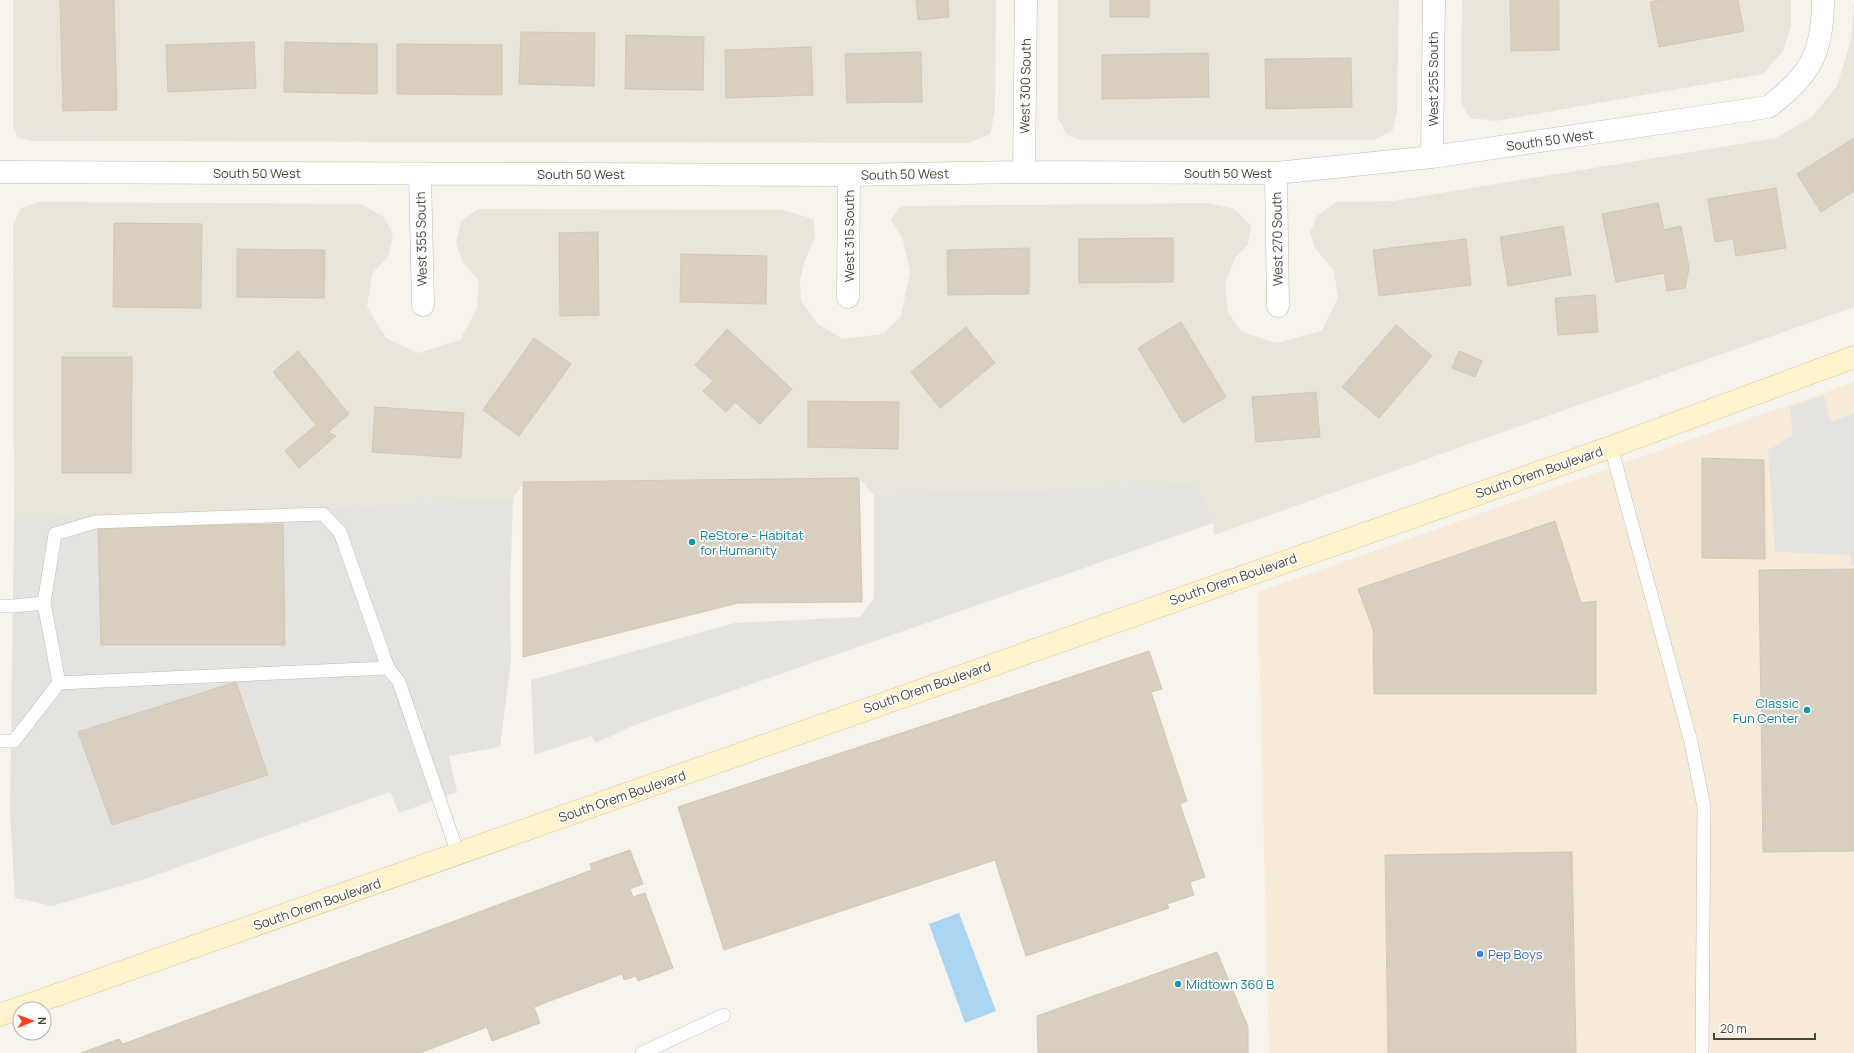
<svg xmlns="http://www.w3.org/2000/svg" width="1854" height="1053" font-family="Manrope,sans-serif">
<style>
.residential{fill:#eae5da}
.commercial{fill:#f7ead8}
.parking{fill:#e5e3e0}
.water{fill:#a9d4f2}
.building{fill:#d8cfc1;stroke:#d3c7b4}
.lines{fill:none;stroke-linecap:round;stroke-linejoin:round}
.lane-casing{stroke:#c2bbae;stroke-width:14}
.street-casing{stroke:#c2bbae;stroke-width:23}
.secondary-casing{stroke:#d6c79b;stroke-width:23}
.lane{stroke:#fff;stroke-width:13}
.street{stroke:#fff;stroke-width:22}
.secondary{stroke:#fff3cd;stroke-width:22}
.culture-dot{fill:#0f9aa8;stroke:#fff;stroke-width:1.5}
.shop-dot{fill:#3f7fe0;stroke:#fff;stroke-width:1.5}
.labels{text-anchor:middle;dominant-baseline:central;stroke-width:3.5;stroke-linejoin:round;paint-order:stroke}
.street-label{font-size:13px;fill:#4b4439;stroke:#fff}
.culture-label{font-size:13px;fill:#0d838f;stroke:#fff;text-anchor:start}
.shop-label{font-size:13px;fill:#366cbe;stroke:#fff;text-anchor:start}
</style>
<rect width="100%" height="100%" fill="#f6f3ec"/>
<!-- residential -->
<path class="residential" d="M13,0H996L995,111L990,134L969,143L31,141L18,138L13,126Z
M1058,0H1399L1397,110L1393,130L1374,140H1080L1067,134L1058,118Z
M1462,0H1791V26L1783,51L1763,74L1496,121L1470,118L1461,102Z
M1854,0V307L1214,535L1213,523L1197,484L874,495L859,478L524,482L513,498L379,505L14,520L13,226L20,209L37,202L361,204L384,217L393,234L389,255L372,274L367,307L386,338L418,353L460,340L477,309L479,281L462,261L456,243L461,221L478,209L783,210L814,219L815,238L805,260L800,280L801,301L818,324L843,339L883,334L901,316L910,272L903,240L891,219L901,206L1209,203L1234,209L1251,225L1248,244L1235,258L1225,283L1228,312L1242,332L1276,343L1322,331L1338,298L1334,271L1315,248L1310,233L1317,216L1336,202L1393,201L1776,138L1812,117L1837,86L1851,40Z"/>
<!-- commercial -->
<path class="commercial" d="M1854,382V1053H1269L1258,592Z"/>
<!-- parking -->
<path class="parking" d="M1824,395L1831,422L1854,413V565H1849L1851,555L1775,552L1768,450L1793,435L1790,407Z
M1197,484L1213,523L637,724L596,743L591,736L534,755L531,680L735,623L860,617L874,598V495Z
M513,498L510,593L511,661L500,747L449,756L457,792L399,813L390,792L145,879L52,906L15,898L10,813L14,519L379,505Z"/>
<!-- water -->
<path class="water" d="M959,913L996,1011L965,1023L929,924Z"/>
<!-- building -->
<path class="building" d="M60,0H114L117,110L63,111Z
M916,0H948L949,17L918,20Z
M1110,0H1149V17H1110Z
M1510,0H1559V50L1511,51Z
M1659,0H1738L1744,31L1659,47L1650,2Z
M521,32L595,33L594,86L519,84Z
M626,35L704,37L703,90L625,89Z
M254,42L256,88L168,92L166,45Z
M285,42L377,44V94L284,92Z
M397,44L502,45V95L397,94Z
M811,47L813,95L726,98L725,50Z
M921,52L922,102L847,103L845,54Z
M1208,53L1209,97L1102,99V55Z
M1351,58L1352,107L1266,109L1265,59Z
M1854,138V191L1821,212L1797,174Z
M1776,188L1786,248L1736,256L1733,239L1715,242L1708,199Z
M1658,203L1664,230L1681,226L1689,268L1685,288L1667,291L1664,273L1616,282L1602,214Z
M114,223L202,224L201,308L113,307Z
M1563,226L1571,275L1508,286L1500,237Z
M598,232L599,315L560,316L559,233Z
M1173,238V282L1079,283V239Z
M1466,239L1471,285L1379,296L1373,250Z
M1029,248V294L948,295L947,250Z
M237,249L325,250L324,298L237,297Z
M681,254L767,256L766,304L680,302Z
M1595,295L1598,332L1558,335L1555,298Z
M1181,322L1226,397L1183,423L1138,348Z
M1396,325L1432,356L1379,418L1342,387Z
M966,327L995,363L940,408L911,372Z
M727,329L792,389L760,424L735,402L726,412L703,391L713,381L695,365Z
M534,338L571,364L519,436L483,410Z
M298,351L349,414L328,432L336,436L299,468L285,451L316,425L273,372Z
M1459,351L1482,361L1475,377L1452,368Z
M62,357H132L131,473H62Z
M1316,392L1320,437L1256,442L1252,397Z
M808,401L899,402L898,449L808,447Z
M375,407L464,413L461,458L372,452Z
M1702,458L1764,460L1765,559L1702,558Z
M859,478L862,602L738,603L523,657V482Z
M1555,521L1581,603L1596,601V694H1374L1373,629L1358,589Z
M283,524L285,645H101L98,528Z
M1854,569V851L1763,852L1759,570Z
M1149,651L1162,689L1151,692L1187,801L1180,804L1205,877L1190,882L1194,895L1167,904L1169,908L1026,956L995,860L724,950L678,807Z
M236,682L268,775L112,825L78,732Z
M630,850L643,884L630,889L633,897L645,893L673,968L638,981L636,976L624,980L622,974L534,1007L540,1023L492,1041L487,1027L420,1053H81L119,1039L123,1044L592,870L590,864Z
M1572,852L1576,1053H1388L1385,855Z
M1217,952L1248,1027V1053H1038L1037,1016Z"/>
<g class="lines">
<!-- lane casing -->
<g class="lane-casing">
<path id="lane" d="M1611,447L1691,742L1704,807L1702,1053
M44,603L55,534L95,522L323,514L340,532L388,668
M0,606H14L44,603L59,683
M0,741H14L59,683L388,668L399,682L458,854
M642,1053L724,1015"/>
</g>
<!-- street casing -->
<g class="street-casing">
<path id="street" d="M1432,157L1434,0
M0,172L849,175L1024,172L1276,173L1432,157L1768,107C1810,76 1823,53 1823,0
M1024,172L1026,0
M1276,173L1278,306
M420,174L423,305
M848,297L849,175"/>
</g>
<!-- secondary casing -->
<g class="secondary-casing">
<path id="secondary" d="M0,1015L1611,447L1854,357"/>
</g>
<!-- lane -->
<use href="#lane" class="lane"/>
<!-- street -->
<use href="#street" class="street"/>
<!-- secondary -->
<use href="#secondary" class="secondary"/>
</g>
<!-- markers -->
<g class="culture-dot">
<circle cx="692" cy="542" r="4"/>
<circle cx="1807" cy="710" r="4"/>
<circle cx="1178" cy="984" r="4"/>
</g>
<circle class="shop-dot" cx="1480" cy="954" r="4"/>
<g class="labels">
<!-- street labels -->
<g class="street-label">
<text transform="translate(1433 79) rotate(-90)">West 255 South</text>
<text transform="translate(1025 86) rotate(-89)">West 300 South</text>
<text transform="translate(1550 140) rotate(-8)">South 50 West</text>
<text x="257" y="173">South 50 West</text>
<text x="1228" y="173">South 50 West</text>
<text x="581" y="174">South 50 West</text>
<text transform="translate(905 174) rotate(-1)">South 50 West</text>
<text transform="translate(849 236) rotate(-90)">West 315 South</text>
<text transform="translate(421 239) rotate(-91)">West 355 South</text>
<text transform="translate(1277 239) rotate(-91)">West 270 South</text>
<text transform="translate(1539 472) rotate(-19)">South Orem Boulevard</text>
<text transform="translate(1233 579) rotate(-19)">South Orem Boulevard</text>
<text transform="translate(927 687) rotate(-19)">South Orem Boulevard</text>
<text transform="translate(622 796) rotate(-19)">South Orem Boulevard</text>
<text transform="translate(317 904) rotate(-19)">South Orem Boulevard</text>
</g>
<!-- culture labels -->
<g class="culture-label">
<text x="700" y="535">ReStore - Habitat<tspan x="700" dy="15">for Humanity</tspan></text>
<text x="1799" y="703" text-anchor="end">Classic<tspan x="1799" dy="15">Fun Center</tspan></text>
<text x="1186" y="984">Midtown 360 B</text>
</g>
<!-- shop labels -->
<g class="shop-label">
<text x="1488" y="954">Pep Boys</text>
</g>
</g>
<!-- north arrow -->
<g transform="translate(32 1021) rotate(89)"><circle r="19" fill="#ffffff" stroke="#b7b4b0"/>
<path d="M0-3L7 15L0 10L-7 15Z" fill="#fc3f1d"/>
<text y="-6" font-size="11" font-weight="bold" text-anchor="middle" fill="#4b4439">N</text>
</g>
<!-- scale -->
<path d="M1714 1033v6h101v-6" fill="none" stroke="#4b4439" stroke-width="2"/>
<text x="1720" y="1033" font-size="12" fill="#4b4439" stroke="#ffffff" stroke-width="3" paint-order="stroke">20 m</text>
</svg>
